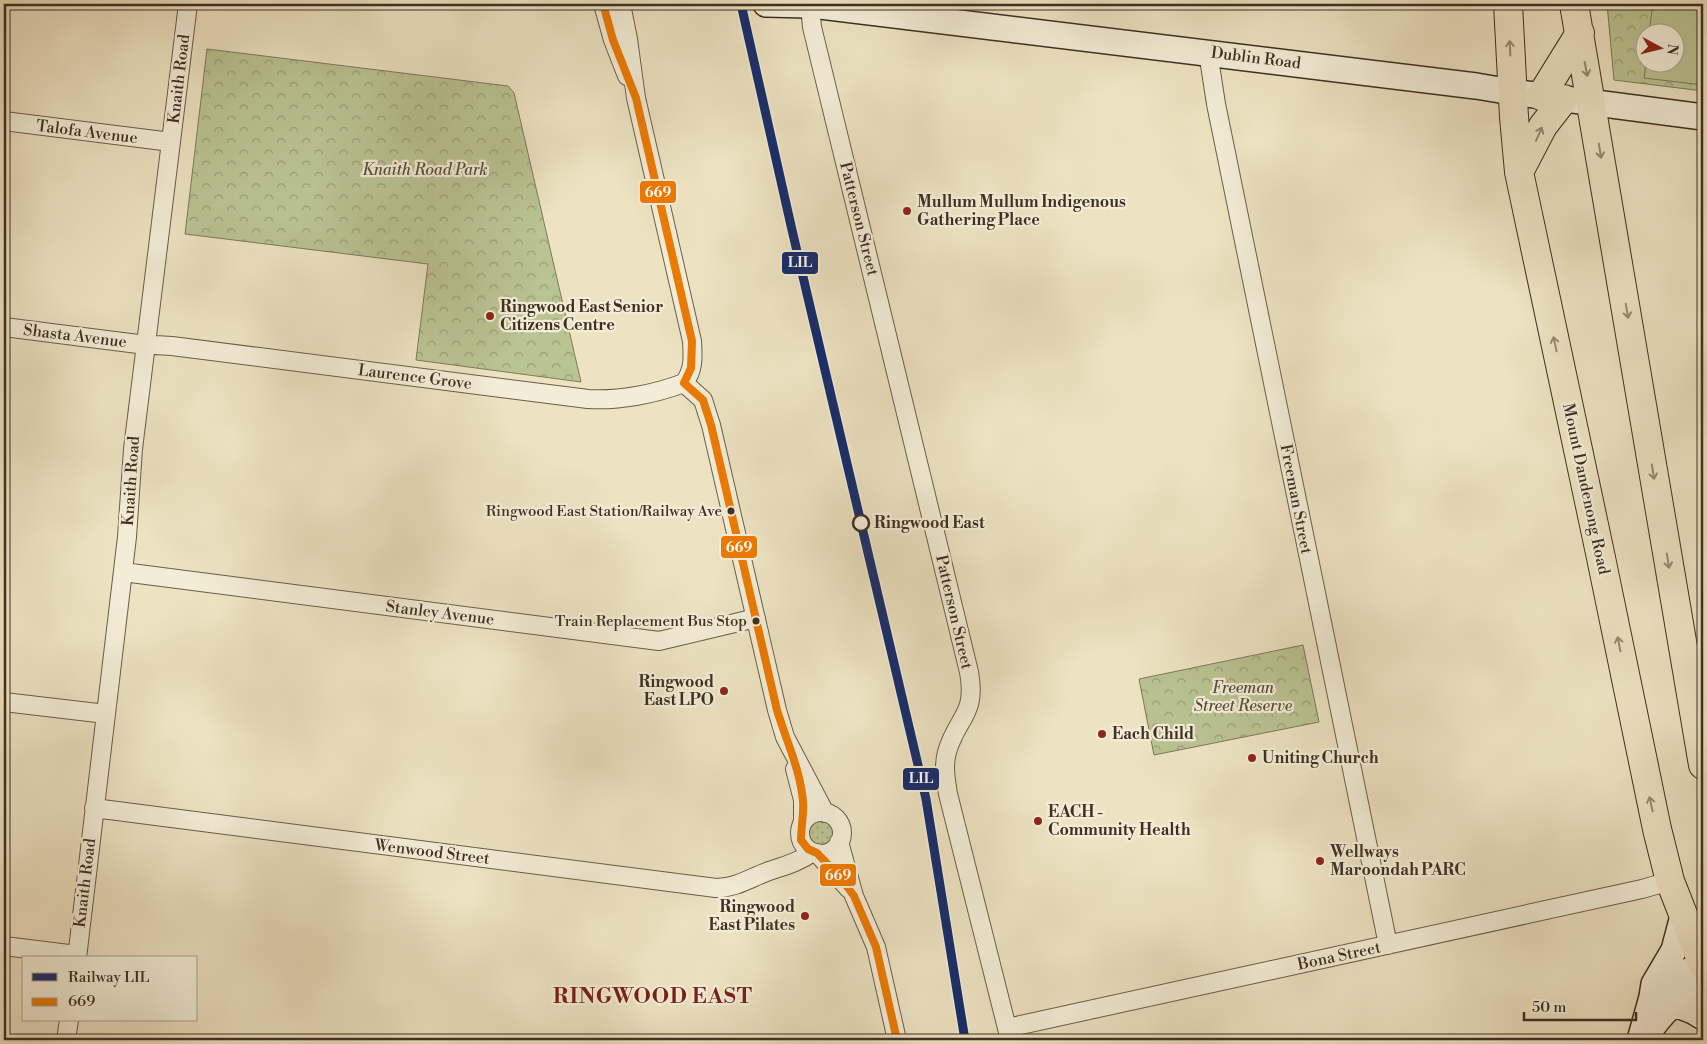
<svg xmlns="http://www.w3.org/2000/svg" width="1707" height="1044" font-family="'Libre Bodoni',serif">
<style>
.grass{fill:url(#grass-dots);stroke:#7c7a5a}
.forest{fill:url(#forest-crowns);stroke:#7c7a5a;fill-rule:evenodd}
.pitch{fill:#bac392;stroke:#7c7a5a}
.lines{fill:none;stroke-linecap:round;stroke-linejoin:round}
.street-casing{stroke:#6a5d4a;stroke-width:20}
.secondary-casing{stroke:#3e3022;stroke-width:28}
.primary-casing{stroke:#3e3022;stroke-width:30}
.street{stroke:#f3edd7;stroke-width:18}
.secondary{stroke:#f3edd7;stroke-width:25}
.primary{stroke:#ede3c2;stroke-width:28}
.bus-1-casing{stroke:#f3edd7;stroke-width:11}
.bus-1{stroke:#ec7a03;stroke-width:8}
.rail-1-casing{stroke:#f3edd7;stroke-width:12}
.rail-1{stroke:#152c6b;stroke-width:9}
.oneway{stroke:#968a72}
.poi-dot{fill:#8f2418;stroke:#f3edd7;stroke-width:2}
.bus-dot{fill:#3e3022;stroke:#f3edd7;stroke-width:2}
.stop-dot{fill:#f3edd7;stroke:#3e3022;stroke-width:2.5}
.labels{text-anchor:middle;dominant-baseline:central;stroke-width:4.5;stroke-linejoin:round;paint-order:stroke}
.bus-label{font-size:15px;fill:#3e3022;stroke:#f3edd7;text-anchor:end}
.street-label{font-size:16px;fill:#3e3022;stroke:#f3edd7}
.park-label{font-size:16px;font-style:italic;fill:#574d38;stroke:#f3edd7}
.poi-label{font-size:16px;font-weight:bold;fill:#3e3022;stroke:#f3edd7;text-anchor:start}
.stop-label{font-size:16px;font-weight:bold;fill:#3e3022;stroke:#f3edd7;text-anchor:start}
.district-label{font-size:21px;font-weight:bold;letter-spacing:1px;fill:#7a1f14;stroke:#f3edd7}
.line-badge{stroke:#f3edd7;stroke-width:2}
.badge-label{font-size:14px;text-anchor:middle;font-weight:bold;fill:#fff}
</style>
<defs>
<pattern id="grass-dots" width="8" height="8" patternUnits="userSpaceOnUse" patternTransform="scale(1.25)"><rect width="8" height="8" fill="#bac392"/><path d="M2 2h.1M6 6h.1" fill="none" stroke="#999f77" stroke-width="1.8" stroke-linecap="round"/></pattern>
<pattern id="forest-crowns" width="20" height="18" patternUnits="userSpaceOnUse" patternTransform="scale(1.25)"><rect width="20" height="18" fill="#bac392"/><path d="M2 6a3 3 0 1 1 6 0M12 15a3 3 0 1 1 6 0" fill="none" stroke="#999f77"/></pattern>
</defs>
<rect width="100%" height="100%" fill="#ede3c2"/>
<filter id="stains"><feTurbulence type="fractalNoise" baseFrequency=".004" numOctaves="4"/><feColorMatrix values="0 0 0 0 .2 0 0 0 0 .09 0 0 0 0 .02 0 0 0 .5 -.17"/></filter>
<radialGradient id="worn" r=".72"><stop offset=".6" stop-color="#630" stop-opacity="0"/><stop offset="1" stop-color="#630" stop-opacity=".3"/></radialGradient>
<!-- grass -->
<path class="grass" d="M809 833a12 12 0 1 1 24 0a12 12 0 1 1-24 0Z"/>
<!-- forest -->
<path class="forest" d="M1607,4H1703V91L1614,80ZM1644,32H1674V62H1644Z
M207,49L508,86L514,93L581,382L416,360L428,264L185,234Z
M1303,645L1319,722L1154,755L1139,679Z"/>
<!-- pitch -->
<path class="pitch" d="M1653,4H1703V85L1644,78L1646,63L1674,62V32H1649Z"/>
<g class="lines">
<!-- street casing -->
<g class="street-casing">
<path id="street" d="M603,4L613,40L627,76
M621,4L628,39L636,98L692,341C693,357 694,370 684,383
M810,6L812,27L969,672C977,715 957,717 947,752C943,767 946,780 948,794L1010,1040
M1208,52L1216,104L1388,945
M4,121L171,142
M4,327L138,344L172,346L588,399C619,401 655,394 684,383
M684,383L703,400L711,425L777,710L785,737L825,813
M123,572L659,641L756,618
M4,702L106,714
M795,769L803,800V821
M94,808L716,888C736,888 750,878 769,871C784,866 799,862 813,852
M800 833a21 21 0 1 1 42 0a21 21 0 1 1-42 0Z
M839,842L854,896L876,947L897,1040
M817,853L849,889
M4,946L77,955
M77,958L127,537L133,449L188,4
M1007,1028L1642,889L1670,881
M66,1040L69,1020"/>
</g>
<!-- secondary casing -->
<g class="secondary-casing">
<path id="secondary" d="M766,4L808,5
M804,4L1476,86L1512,92L1703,117
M1654,995L1679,974L1703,966
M1672,1003L1693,1011L1703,1017
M1647,1035C1665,1007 1677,1001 1703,983
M1640,1040L1652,997L1654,984L1674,950L1683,916"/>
</g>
<!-- primary casing -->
<g class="primary-casing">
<path id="primary" d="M1508,4L1514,117L1519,172L1600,553L1657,829L1670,881L1703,965
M1574,4L1703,765
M1541,96L1580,33
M1519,172L1543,126L1564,99"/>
</g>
<!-- street -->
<use href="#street" class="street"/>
<!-- secondary -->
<use href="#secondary" class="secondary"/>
<!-- primary -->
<use href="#primary" class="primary"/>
<!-- bus-1 casing -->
<g class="bus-1-casing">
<path id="bus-1" d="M603,4L613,40L636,98L692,341L691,368L684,383
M684,383L703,400L711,425L777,710C786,740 800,769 803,801C804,814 801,827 801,840L808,849L817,853L840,877L854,896L876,947L897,1040"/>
</g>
<!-- bus-1 -->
<use href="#bus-1" class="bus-1"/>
<!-- rail-1 casing -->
<g class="rail-1-casing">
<path id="rail-1" d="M741,4L792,230L926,799L965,1040"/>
</g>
<!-- rail-1 -->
<use href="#rail-1" class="rail-1"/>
</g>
<!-- one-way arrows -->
<defs><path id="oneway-shaft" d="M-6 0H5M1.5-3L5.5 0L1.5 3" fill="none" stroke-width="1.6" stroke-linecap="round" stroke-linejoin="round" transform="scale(1.25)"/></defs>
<g class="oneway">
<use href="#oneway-shaft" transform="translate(1510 48) rotate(-93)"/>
<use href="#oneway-shaft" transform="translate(1586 69) rotate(79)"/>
<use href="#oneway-shaft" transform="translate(1539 134) rotate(-66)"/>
<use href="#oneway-shaft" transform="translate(1600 151) rotate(81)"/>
<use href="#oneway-shaft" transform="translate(1627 311) rotate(80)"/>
<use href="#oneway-shaft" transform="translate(1555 344) rotate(-102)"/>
<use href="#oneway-shaft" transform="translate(1653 472) rotate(81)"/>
<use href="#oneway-shaft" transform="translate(1668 561) rotate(81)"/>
<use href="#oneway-shaft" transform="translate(1619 644) rotate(-101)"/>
<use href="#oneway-shaft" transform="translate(1651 804) rotate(-102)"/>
</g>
<!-- markers -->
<g class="poi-dot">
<circle cx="907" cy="211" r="5"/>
<circle cx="490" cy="316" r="5"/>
<circle cx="724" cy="691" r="5"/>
<circle cx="1102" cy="734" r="5"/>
<circle cx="1252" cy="758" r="5"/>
<circle cx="1038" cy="821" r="5"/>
<circle cx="1320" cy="861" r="5"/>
<circle cx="805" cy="916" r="5"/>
</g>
<g class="bus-dot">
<circle cx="731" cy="511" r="4.5"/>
<circle cx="756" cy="621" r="4.5"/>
</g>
<circle class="stop-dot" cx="861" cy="523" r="8"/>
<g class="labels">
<!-- bus labels -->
<g class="bus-label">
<text x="722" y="511">Ringwood East Station/Railway Ave</text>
<text x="747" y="621">Train Replacement Bus Stop</text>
</g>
<!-- street labels -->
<g class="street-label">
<text transform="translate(1256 58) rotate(7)">Dublin Road</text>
<text transform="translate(179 79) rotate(-83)">Knaith Road</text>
<text transform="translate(87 132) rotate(7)">Talofa Avenue</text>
<text transform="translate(859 219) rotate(76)">Patterson Street</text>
<text transform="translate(75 336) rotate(7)">Shasta Avenue</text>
<text transform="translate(415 377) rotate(7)">Laurence Grove</text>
<text transform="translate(131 481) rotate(-86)">Knaith Road</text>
<text transform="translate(1586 489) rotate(78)">Mount Dandenong Road</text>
<text transform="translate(1296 499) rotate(79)">Freeman Street</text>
<text transform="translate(954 612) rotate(77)">Patterson Street</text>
<text transform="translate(440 613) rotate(7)">Stanley Avenue</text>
<text transform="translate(432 852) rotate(7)">Wenwood Street</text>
<text transform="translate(85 883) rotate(-83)">Knaith Road</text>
<text transform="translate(1339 956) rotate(-12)">Bona Street</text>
</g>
<!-- park labels -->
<g class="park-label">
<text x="425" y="170">Knaith Road Park</text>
<text x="1243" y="688">Freeman<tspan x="1243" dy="18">Street Reserve</tspan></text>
</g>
<!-- poi labels -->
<g class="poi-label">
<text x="917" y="202">Mullum Mullum Indigenous<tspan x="917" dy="18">Gathering Place</tspan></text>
<text x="500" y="307">Ringwood East Senior<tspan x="500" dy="18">Citizens Centre</tspan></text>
<text x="714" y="682" text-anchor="end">Ringwood<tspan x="714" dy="18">East LPO</tspan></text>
<text x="1112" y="734">Each Child</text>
<text x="1262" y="758">Uniting Church</text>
<text x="1048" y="812">EACH -<tspan x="1048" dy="18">Community Health</tspan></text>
<text x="1330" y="852">Wellways<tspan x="1330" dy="18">Maroondah PARC</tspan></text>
<text x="795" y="907" text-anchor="end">Ringwood<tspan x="795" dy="18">East Pilates</tspan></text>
</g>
<!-- stop labels -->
<g class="stop-label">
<text x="874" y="523">Ringwood East</text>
</g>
<!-- district labels -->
<g class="district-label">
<text x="653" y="997">RINGWOOD EAST</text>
</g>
</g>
<g class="line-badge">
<rect x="639" y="180" width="38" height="24" rx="5" fill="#ec7a03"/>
<rect x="781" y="251" width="38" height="24" rx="5" fill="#152c6b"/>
<rect x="720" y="535" width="38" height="24" rx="5" fill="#ec7a03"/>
<rect x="902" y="767" width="38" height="24" rx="5" fill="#152c6b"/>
<rect x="819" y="863" width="38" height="24" rx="5" fill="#ec7a03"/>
</g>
<g class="badge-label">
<text x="658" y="197">669</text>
<text x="800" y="267">LIL</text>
<text x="739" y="552">669</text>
<text x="921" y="783">LIL</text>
<text x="838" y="880">669</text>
</g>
<!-- margin -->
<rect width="1707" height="1044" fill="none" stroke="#ede3c2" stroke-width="20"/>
<rect x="5" y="5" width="1697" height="1034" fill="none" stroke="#3e3022" stroke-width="2.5"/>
<rect x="10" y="10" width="1687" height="1024" fill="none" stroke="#3e3022"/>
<!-- legend -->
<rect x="22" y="956" width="175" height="65" fill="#f3edd7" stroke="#aba18f"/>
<rect x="32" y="973" width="25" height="8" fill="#152c6b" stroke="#aba18f"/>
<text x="68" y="982" font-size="15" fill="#3e3022">Railway LIL</text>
<rect x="32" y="998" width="25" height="8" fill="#ec7a03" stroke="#aba18f"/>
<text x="68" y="1006" font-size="15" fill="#3e3022">669</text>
<!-- north arrow -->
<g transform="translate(1660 48) rotate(97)"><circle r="24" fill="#f3edd7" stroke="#aba18f"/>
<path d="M0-4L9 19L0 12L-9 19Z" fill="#8f2418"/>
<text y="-8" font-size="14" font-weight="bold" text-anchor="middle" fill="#3e3022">N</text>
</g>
<!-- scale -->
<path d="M1524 1012v8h112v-8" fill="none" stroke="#3e3022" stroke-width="2.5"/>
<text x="1532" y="1012" font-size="15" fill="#3e3022" stroke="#f3edd7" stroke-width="4" paint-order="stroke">50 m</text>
<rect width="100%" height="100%" filter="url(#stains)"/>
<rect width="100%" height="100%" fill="url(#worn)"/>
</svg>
